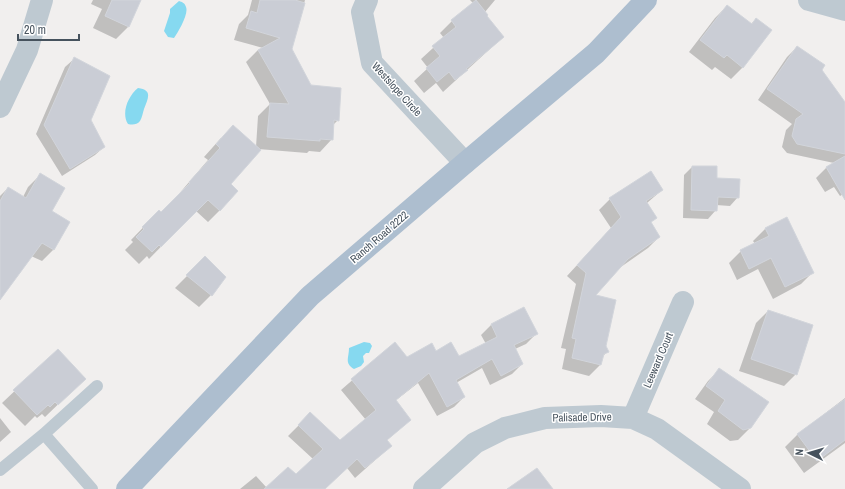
<svg xmlns="http://www.w3.org/2000/svg" width="845" height="489" font-family="'Archivo Narrow',sans-serif">
<style>
.water{fill:#86d9f0}
.shadow{fill:#0003}
.building{fill:#cacdd5;stroke:#d2d5db}
.lines{fill:none;stroke-linecap:round;stroke-linejoin:round}
.service{stroke:#bec9d1;stroke-width:12}
.minor{stroke:#bec9d1;stroke-width:22}
.primary{stroke:#adbecf;stroke-width:22}
.labels{text-anchor:middle;dominant-baseline:central;stroke-width:3;stroke-linejoin:round;paint-order:stroke}
.street-label{font-size:11px;fill:#46525d;stroke:#fff}
</style>
<rect width="100%" height="100%" fill="#f1efee"/>
<!-- water -->
<path class="water" d="M179,1C182,2 185,3 186,7C189,14 178,32 174,38L168,37L164,31L170,13V9Z
M138,88C153,90 148,98 144,109C143,112 142,118 140,121C137,125 132,125 128,124C121,113 128,96 138,88Z
M364,342L370,343L372,346L369,353H366L363,356L364,362L361,366L354,369C344,363 349,358 349,348Z"/>
<!-- shadow -->
<path class="shadow" d="M93,0H140L128,27L116,39L93,28L102,9L91,4Z
M252,0H305L291,49L310,86L338,120L333,125L332,139L320,152L309,151L307,153L258,149L230,184L220,210L208,222L196,211L149,259L147,256L139,264L125,250L133,242L131,240L159,211L161,213L179,195H178L208,160L204,157L221,138L256,147L258,116L270,104L246,62L258,50L263,48L234,40L239,24L248,15Z
M470,0H495L485,12V16L503,37L443,92L436,83L424,93L414,81L428,68L421,59L444,38L440,33L452,21L473,3Z
M727,6L751,24L756,19L743,67L731,79L715,67L712,70L689,52L715,18Z
M797,47L821,70L845,109V193L840,196L834,187L825,192L816,178L826,168L834,163L787,153L782,147L786,130L792,124L758,100L787,57Z
M74,59L90,120L104,147L95,155L62,176L36,134L65,67Z
M692,167H716V179L738,197L730,206L716,205V210L708,219L683,218L684,175Z
M40,175L50,212L54,249L42,261L31,256L0,298V196L8,188L23,197L28,187Z
M662,190L647,203L656,217L650,223L659,237L648,248L618,269L594,295L605,347L607,352L602,357L600,365L589,376L562,369L566,349L561,348L576,284L567,276L611,228L599,210L610,199Z
M786,218L813,272L801,284L773,299L758,269L737,280L729,263L741,251L755,244L753,241L765,229Z
M205,258L211,295L199,307L175,288Z
M768,311L796,374L784,386L739,371L756,323Z
M491,325L537,333L526,344L515,349L522,364L512,374L490,385L482,368L456,383L464,397L454,407L437,416L418,383L395,401L410,420L386,441L391,446L355,478L347,468L324,489H240L256,476L267,488L296,476L313,459L288,436L300,424L340,441L366,420L341,390L395,343L407,358L436,352L458,357L486,344L481,335Z
M58,350L72,391L45,417L42,414L37,418L35,416L25,426L2,403Z
M720,369L750,428L738,440L730,441L707,424L714,412L695,399L708,381Z
M845,398V443L804,473L785,447L797,435Z
M0,418L11,432L0,442Z"/>
<!-- building -->
<path class="building" d="M112,0H141L129,27L105,16Z
M260,0H295L305,3L292,49L311,85L341,88L339,121L334,120L333,140L320,139V141L267,137L270,103L289,104L258,50L280,38L246,28L251,11L257,13Z
M476,0L488,15L487,16L504,37L466,69L468,70L455,80L449,72L437,82L426,68L440,56L432,46L456,27L451,20Z
M727,5L752,24L756,18L772,30L743,68L727,55L724,58L700,40Z
M797,46L825,65L822,70L845,102V154L797,144L792,136L796,119L803,114L767,89Z
M74,57L110,76L91,120L105,147L70,169L44,125Z
M233,125L261,150L231,184L238,191L220,211L208,200L161,247L159,245L152,252L136,237L144,229L142,227L159,210L161,212L190,183L189,182L220,148L216,144Z
M845,156V200L826,167Z
M692,166H717V178L740,179L739,198L718,197L717,211L691,210Z
M651,171L663,190L646,201L657,218L651,222L660,237L628,259L596,295L616,300L606,346L609,352L604,354L601,365L572,358L576,339L572,338L586,273L577,265L621,217L609,198Z
M40,173L65,188L52,211L70,222L54,250L42,243L0,300V201L8,187L26,198Z
M787,217L814,273L785,287L771,258L749,269L740,250L769,236L765,228Z
M205,256L226,277L212,296L186,275Z
M524,307L538,334L514,345L523,364L501,376L492,359L456,380L465,397L447,407L429,373L396,400L411,420L387,440L392,446L365,468L357,459L325,489H264L288,467L296,474L323,449L298,425L310,412L340,440L376,410L351,379L395,342L407,357L432,343L436,351L451,342L459,356L497,337L491,324Z
M768,310L813,325L797,375L751,359Z
M58,349L86,379L58,405L55,402L50,407L48,405L37,415L13,390Z
M719,368L769,402L751,428L743,430L718,411L725,400L706,386Z
M845,399V440L817,461L797,434Z
M537,468L553,489H507Z"/>
<g class="lines">
<!-- service -->
<path class="service" d="M44,434L92,489
M0,470L44,434L97,386"/>
<!-- minor -->
<path class="minor" d="M367,0L362,12L372,63L465,163
M809,0L845,10
M0,107L27,50L42,0
M633,418L683,302
M424,489L475,443L505,428L545,418L601,416L633,418L657,429L740,489"/>
<!-- primary -->
<path class="primary" d="M127,489L310,296L465,163L596,53L646,0"/>
</g>
<g class="labels">
<!-- street labels -->
<g class="street-label">
<text transform="translate(397 89) rotate(48)">Westslope Circle</text>
<text transform="translate(379 237) rotate(-41)">Ranch Road 2222</text>
<text transform="translate(658 360) rotate(-67)">Leeward Court</text>
<text transform="translate(582 417) rotate(-1)">Palisade Drive</text>
</g>
</g>
<!-- north arrow -->
<g transform="translate(809 453) rotate(275)" stroke="#ffffff" stroke-width="3" paint-order="stroke">
<path d="M0-3L7 15L0 10L-7 15Z" fill="#46525d"/>
<text y="-6" font-size="11" font-weight="bold" text-anchor="middle" fill="#46525d">N</text>
</g>
<!-- scale -->
<path d="M18 34v6h61v-6" fill="none" stroke="#46525d" stroke-width="2"/>
<text x="24" y="34" font-size="12" fill="#46525d" stroke="#ffffff" stroke-width="3" paint-order="stroke">20 m</text>
</svg>
